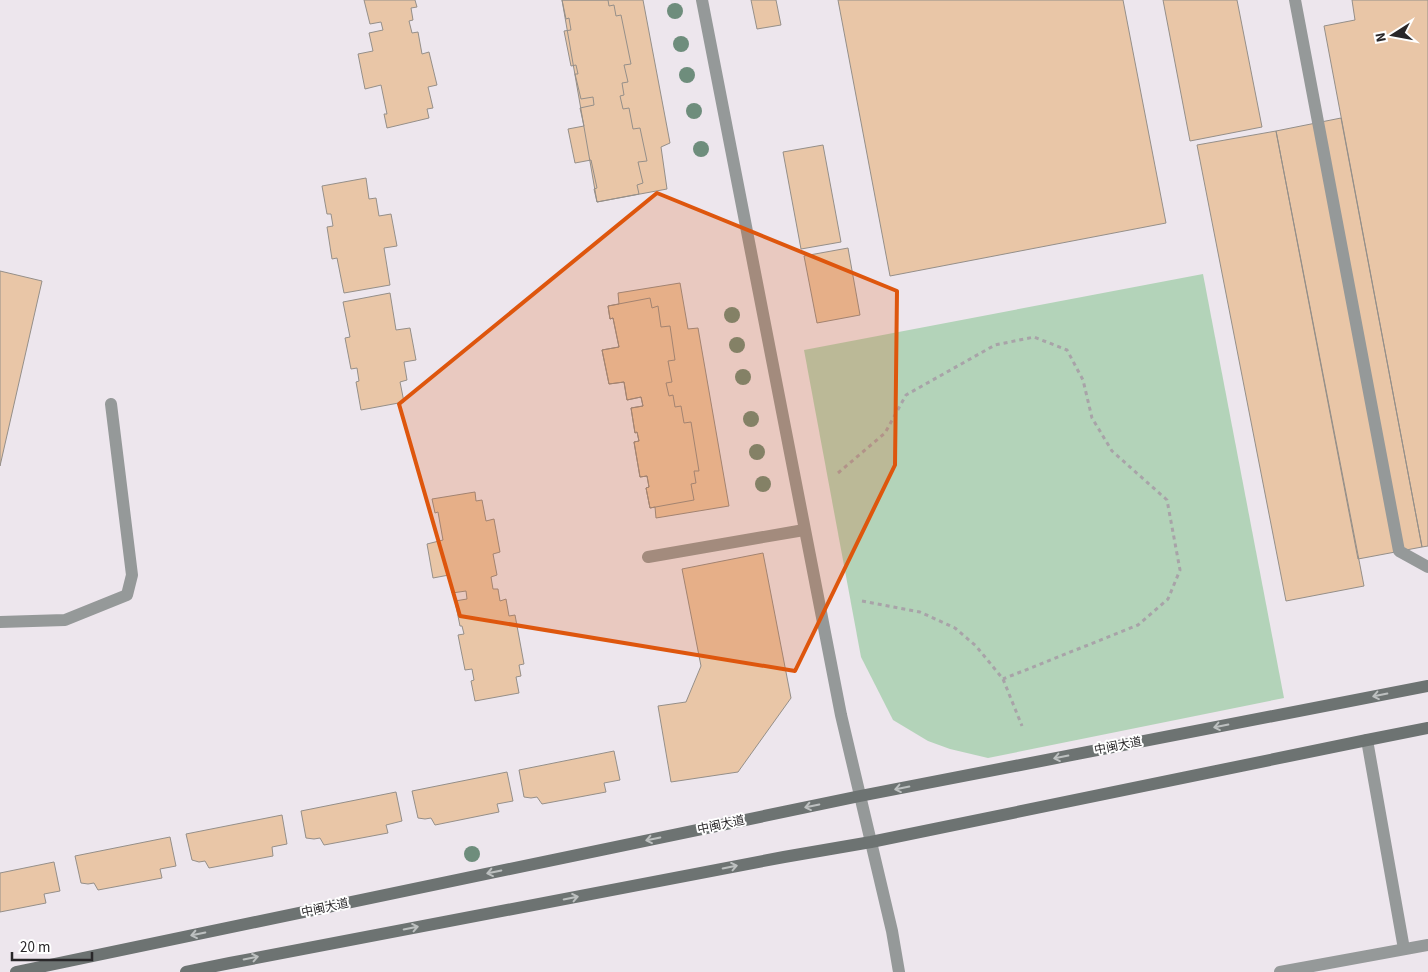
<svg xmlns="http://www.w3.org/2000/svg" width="1428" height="972" font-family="'Source Sans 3','Noto Sans SC',sans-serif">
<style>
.green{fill:#b3d3b9}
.building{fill:#e9c6a7;stroke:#958f89}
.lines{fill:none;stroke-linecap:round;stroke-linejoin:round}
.path{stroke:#a8a3a8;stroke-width:3;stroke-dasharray:4 4;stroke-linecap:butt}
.service{stroke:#959999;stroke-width:12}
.minor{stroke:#959999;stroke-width:12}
.secondary{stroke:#6d7372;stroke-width:12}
.tree{fill:#6e8d7c}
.oneway{stroke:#bdc0c0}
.marked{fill:#de560d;fill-opacity:0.2;stroke:#de560d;stroke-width:4;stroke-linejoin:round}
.labels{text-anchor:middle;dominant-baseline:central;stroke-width:4;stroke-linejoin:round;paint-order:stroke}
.street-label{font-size:12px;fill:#292729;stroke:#fff}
</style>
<rect width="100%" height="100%" fill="#ede6ed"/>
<!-- green -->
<path class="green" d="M1203,274L1284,698L988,758L950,749L928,741L893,720L861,657L804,350Z"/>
<!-- building -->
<path class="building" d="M364,0H415L417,7L411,8L413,20L409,21L412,33L418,32L422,54L429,52L437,85L428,87L433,108L427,109L429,118L387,128L384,114H387L381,85L365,89L358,54L373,51L369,33L383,30L381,22L370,24Z
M562,0H608L609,6L614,5L616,16L621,15L631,64L624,65L628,82L622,83L624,95L620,96L623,109L629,108L633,129L640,128L647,161L638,162L643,183L637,185L639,194L597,202L594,189L597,188L591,160L575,163L568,129L584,126L580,108L594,105L593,97L581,99L575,74H578L576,65L571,66L564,31L571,30L569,18L566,19Z
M562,0H643L670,143L661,147L667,189L597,202Z
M751,0H776L781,25L757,29Z
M838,0H1123L1166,223L890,276Z
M1163,0H1237L1262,127L1190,141Z
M1352,0H1428V546L1422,547L1324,26L1355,20Z
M1341,118L1422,547L1358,559L1276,131Z
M1276,131L1364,586L1286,601L1197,145Z
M823,145L841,242L801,249L783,152Z
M366,178L369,199L376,198L379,216L391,214L397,246L384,248L390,285L344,293L337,258L332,259L327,227L333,226L331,214H327L322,186Z
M848,248L860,315L817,323L804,256Z
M0,271L42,281L0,466Z
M680,283L688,329L698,328L729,506L656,518L655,507L650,508L646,488L649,487L647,476L640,477L634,442L639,441L637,432L635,433L631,408L643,406L641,397L627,400L624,382L609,384L602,350L619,347L613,318L610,319L608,306L619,304L618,293Z
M390,293L396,330L410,328L416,360L404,362L407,380L400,382L404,402L361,410L356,382L359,381L357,368L351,369L345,338L350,337L343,302Z
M650,298L652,308L658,306L661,327L670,326L675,360L668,361L672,382L666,383L669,396L673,395L675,407L681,406L684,423L691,422L699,471H694L696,483L691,484L694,500L650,508L646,488L649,487L647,476L640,477L634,442L639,441L637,432L635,433L631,408L643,406L641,397L627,400L624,382L609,384L602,350L619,347L613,318L610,319L608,306Z
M475,492L476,501L482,500L486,521L494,519L500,552L493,554L497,575L491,577L493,589H498L500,601L506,599L509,616L515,615L524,664L519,665L521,676L516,677L519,693L475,701L471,681L474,680L472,669L465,670L458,635L464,634L462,626H460L455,601L467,599L466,591L452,593L449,575L433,578L427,544L443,540L438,512L435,513L432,499Z
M763,553L791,698L738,772L671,782L658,706L686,702L701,666L682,569Z
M614,751L620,780L604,783L606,792L542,804L537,797L531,798L524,797L519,770Z
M507,772L513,801L497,804L499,812L435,825L431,818L425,819L418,818L412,791Z
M396,792L402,821L386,825L388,833L324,845L320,838L314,839L306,838L301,811Z
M282,815L287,844L272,847L273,856L209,868L205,861L199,862L192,860L186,834Z
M170,837L176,866L160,869L162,878L98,890L94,883L88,884L81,883L75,856Z
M54,862L60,891L44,894L46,903L0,912V873Z"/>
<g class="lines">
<!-- path -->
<path class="path" d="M838,473L885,433L906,395L995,345L1034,337L1067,350L1083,380L1092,418L1112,451L1167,500L1180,570L1168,599L1138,625L1003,679
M862,601L920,612L955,628L976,646L1003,679L1022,726"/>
<!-- service -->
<path class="service" d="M1295,0L1399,551L1428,567
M648,557L804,530
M0,622L65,620L127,595L132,575L111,404
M1367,740L1404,949
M1280,972L1428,945"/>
<!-- minor -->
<path class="minor" d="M702,0L841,715L892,931L899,972"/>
<!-- secondary -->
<path class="secondary" d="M16,972L860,796L1428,686
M186,972L230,963L784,857L871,842L1367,740L1428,728"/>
</g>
<!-- trees -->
<g class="tree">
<circle cx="675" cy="11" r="8"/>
<circle cx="681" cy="44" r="8"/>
<circle cx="687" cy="75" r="8"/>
<circle cx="694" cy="111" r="8"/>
<circle cx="701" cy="149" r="8"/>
<circle cx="732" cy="315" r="8"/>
<circle cx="737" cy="345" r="8"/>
<circle cx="743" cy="377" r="8"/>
<circle cx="751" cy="419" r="8"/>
<circle cx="757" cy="452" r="8"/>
<circle cx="763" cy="484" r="8"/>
<circle cx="472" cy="854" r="8"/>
</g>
<!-- one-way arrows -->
<defs><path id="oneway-shaft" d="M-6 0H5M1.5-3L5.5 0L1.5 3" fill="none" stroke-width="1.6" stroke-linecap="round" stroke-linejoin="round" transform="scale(1.25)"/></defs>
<g class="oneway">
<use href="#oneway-shaft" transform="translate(1380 695) rotate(169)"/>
<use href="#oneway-shaft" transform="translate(1221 726) rotate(169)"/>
<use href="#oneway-shaft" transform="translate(1061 757) rotate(169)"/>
<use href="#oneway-shaft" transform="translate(902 788) rotate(169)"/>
<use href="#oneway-shaft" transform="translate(812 806) rotate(168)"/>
<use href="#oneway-shaft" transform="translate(653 839) rotate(168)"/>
<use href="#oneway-shaft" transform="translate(730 867) rotate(-11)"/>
<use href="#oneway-shaft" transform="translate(494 872) rotate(168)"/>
<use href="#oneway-shaft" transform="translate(571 898) rotate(-11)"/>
<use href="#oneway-shaft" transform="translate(411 928) rotate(-11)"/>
<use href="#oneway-shaft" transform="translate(198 934) rotate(168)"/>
<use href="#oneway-shaft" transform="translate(251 958) rotate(-11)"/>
</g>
<!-- marked area -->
<path class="marked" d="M657,193L897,291L895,465L795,671L460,616L399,404Z"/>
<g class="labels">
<!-- street labels -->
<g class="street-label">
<text transform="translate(1118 746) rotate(-11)">中闽大道</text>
<text transform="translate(721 825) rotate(-12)">中闽大道</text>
<text transform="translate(325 908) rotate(-12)">中闽大道</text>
</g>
</g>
<!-- north arrow -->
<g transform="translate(1393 35) rotate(259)" stroke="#ffffff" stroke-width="4" paint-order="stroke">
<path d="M0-4L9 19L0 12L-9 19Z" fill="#292729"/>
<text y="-8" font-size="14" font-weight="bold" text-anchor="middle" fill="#292729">N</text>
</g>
<!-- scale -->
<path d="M12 952v8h80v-8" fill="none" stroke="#292729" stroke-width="2.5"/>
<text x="20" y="952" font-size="15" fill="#292729" stroke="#ffffff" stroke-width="4" paint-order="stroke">20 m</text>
</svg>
